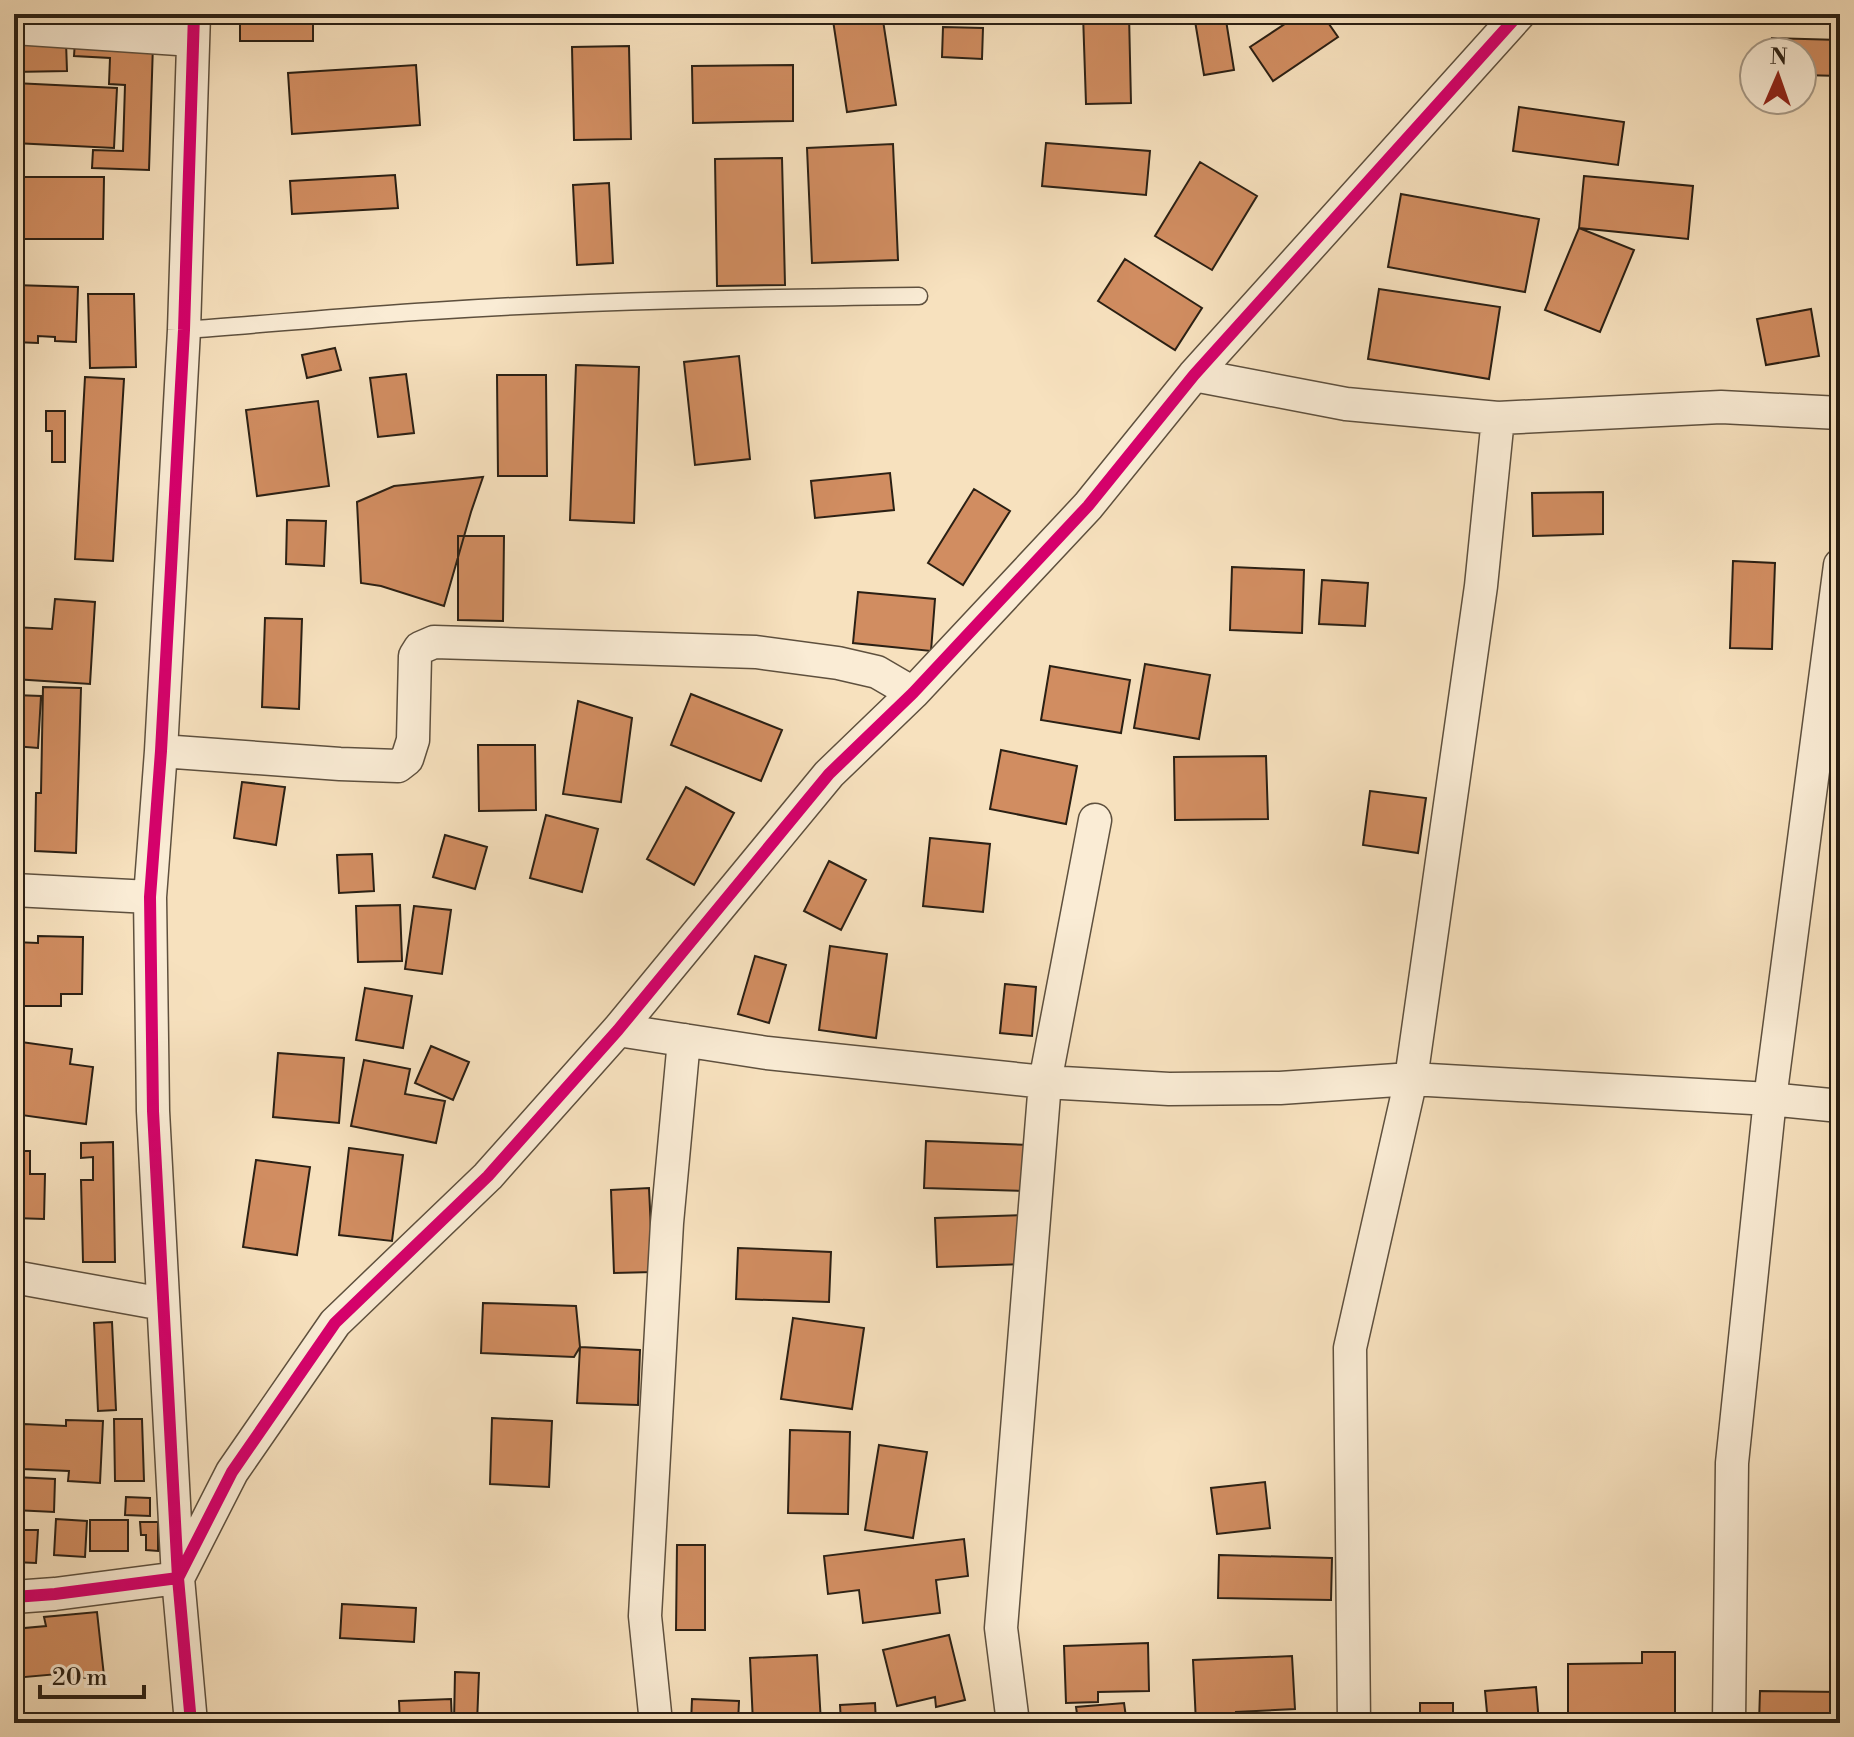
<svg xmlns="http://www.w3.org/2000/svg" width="1854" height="1737" font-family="'Libre Bodoni',serif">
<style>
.building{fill:#d18d61;stroke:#2b2014;stroke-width:2}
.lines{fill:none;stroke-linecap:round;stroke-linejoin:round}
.service-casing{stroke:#5e503e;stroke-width:19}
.minor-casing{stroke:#5e503e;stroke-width:35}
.service{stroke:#faecd5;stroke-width:16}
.minor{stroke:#faecd5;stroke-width:32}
.cycleway-casing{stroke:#faecd5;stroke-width:17}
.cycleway{stroke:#d6006c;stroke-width:12}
</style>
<rect width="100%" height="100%" fill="#f7e1be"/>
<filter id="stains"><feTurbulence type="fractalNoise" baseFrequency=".0025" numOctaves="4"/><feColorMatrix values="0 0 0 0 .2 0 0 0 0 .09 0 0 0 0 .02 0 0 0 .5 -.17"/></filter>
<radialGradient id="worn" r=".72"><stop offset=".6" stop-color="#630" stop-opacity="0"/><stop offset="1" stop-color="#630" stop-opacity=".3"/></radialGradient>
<!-- building -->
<path class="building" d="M102,14H171V22L102,21Z
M240,14H313V41H240Z
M832,14H882L896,105L847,112Z
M1083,14H1129L1131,103L1086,104Z
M1200,14H1225L1234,70L1204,75L1194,15Z
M1300,14H1322L1338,37L1273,81L1250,47Z
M943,27L983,28L982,59L942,57Z
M1772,38L1840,40V76L1802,75V52H1771Z
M75,41L153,44L149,170L92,168L93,150L123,151L125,85L109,84L110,58L74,56Z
M66,42L67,71L14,72V43Z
M629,46L631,139L574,140L572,47Z
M416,65L420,125L292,134L288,73Z
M793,65V121L693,123L692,66Z
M14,83L117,88L114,148L14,143Z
M1519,107L1624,122L1618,165L1513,151Z
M1046,143L1150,151L1146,195L1042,186Z
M893,144L898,260L812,263L807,148Z
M782,158L785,285L717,286L715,159Z
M1200,162L1257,196L1212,270L1155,236Z
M395,175L398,208L292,214L290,181Z
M1584,176L1693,186L1688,239L1579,228Z
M19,177H104L103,239H18Z
M609,183L613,263L577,265L573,185Z
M1401,194L1539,219L1525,292L1388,267Z
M1579,228L1634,250L1600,332L1545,310Z
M1125,259L1202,308L1175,350L1098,301Z
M14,285L78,287L76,342L55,341V337L38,336V343L14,342Z
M1379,289L1500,307L1489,379L1368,359Z
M88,294H134L136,367L90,368Z
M1811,309L1819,356L1766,365L1757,319Z
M335,348L341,370L307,378L302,355Z
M739,356L750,459L695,465L684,362Z
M576,365L639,367L634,523L570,520Z
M406,374L414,433L378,437L370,378Z
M497,375H546L547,476H498Z
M85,377L124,379L113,561L75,559Z
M318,401L329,486L257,496L246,410Z
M46,411H65V462H52V431H46Z
M890,473L894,510L815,518L811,481Z
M483,477L471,512L444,606L381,586L361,583L357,502L394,486Z
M974,489L1010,511L963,585L928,563Z
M1603,492V534L1533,536L1532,493Z
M287,520L326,521L324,566L286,564Z
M458,536H504L503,621L458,620Z
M1733,561L1775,563L1772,649L1730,648Z
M1232,567L1304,570L1302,633L1230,630Z
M1322,580L1368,583L1365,626L1319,624Z
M858,592L935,599L931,651L853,643Z
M55,599L95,602L90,684L14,679V627L52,629Z
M265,618L302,619L299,709L262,707Z
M1145,664L1210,675L1199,739L1134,728Z
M1050,666L1130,680L1121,733L1041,720Z
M43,687L81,688L76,853L35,851L36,793H41Z
M691,694L782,730L761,781L671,745Z
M14,695L41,696L38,748L14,746Z
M578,701L632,718L621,802L563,794Z
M478,745H535L536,810L479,811Z
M1001,750L1077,766L1066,824L990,809Z
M1266,756L1268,819L1175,820L1174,757Z
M242,782L285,787L276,845L234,838Z
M686,787L734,813L694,885L647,859Z
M1370,791L1426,798L1418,853L1363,845Z
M546,815L598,829L582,892L530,878Z
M445,835L487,847L475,889L433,877Z
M930,838L990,844L983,912L923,906Z
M372,854L374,891L339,893L337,855Z
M829,861L866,880L841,930L804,911Z
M400,905L402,961L358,962L356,906Z
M414,906L451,910L442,974L405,969Z
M38,936L83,937L82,994H61V1006H16L17,993H14V942L38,943Z
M830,946L887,954L876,1038L819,1030Z
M755,956L786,965L769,1023L738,1014Z
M1005,984L1036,987L1032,1036L1000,1033Z
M365,988L412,996L403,1048L356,1040Z
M14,1041L72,1049L70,1064L93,1067L86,1124L14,1114Z
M431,1046L469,1062L453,1100L415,1083Z
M278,1053L344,1058L339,1123L273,1117Z
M364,1060L410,1069L405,1094L445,1101L436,1143L351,1126Z
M926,1141L1030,1145L1028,1191L924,1188Z
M113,1142L115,1262H83L81,1180H93V1157L81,1158V1143Z
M349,1148L403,1155L392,1241L339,1235Z
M14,1151H30V1174H45L44,1219L14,1218Z
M256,1160L310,1167L297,1255L243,1247Z
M649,1188L653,1272L614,1273L611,1190Z
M1023,1215L1024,1264L937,1267L935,1218Z
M738,1248L831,1252L829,1302L736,1299Z
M483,1303L576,1306L580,1347L574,1357L481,1353Z
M793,1318L864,1328L852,1409L781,1399Z
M112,1322L116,1410L98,1411L94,1323Z
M580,1347L640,1350L638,1405L577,1403Z
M492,1418L552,1421L549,1487L490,1484Z
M114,1419H142L144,1481H115Z
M66,1420L103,1421L100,1483L68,1481L69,1471L22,1469L24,1424L66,1426Z
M790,1430L850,1432L848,1514L788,1513Z
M879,1445L927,1452L913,1538L865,1530Z
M14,1477L55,1479L54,1512L14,1510Z
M1265,1482L1270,1528L1217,1534L1211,1488Z
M126,1497L150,1498V1516L125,1515Z
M56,1519L87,1521L85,1557L54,1555Z
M90,1520H128V1551H90Z
M140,1522H158V1551L146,1550V1535H141Z
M14,1530H38L36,1563L14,1562Z
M964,1539L968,1576L936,1580L940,1613L863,1623L859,1590L828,1594L824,1556Z
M677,1545H705V1630H676Z
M1219,1555L1332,1558L1331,1600L1218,1598Z
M342,1604L416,1608L414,1642L340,1638Z
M97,1612L104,1676L70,1679L69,1673L14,1678V1629L46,1626L44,1617Z
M949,1635L965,1700L936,1707L935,1697L897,1706L883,1650Z
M1148,1643L1149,1691L1098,1692V1702L1066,1703L1064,1646Z
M1642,1652H1675V1721H1642V1723L1568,1722V1664L1642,1663Z
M817,1655L821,1723H753L750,1658Z
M1292,1656L1295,1709L1236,1712L1237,1723H1196L1193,1660Z
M455,1672L479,1673L477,1723H454Z
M1536,1687L1539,1723H1488L1485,1691Z
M1760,1691L1840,1692V1723H1759Z
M451,1699L452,1723H400L399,1701Z
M692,1699L739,1701L738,1723H691Z
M875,1703L876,1723H841L840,1705Z
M1124,1703L1126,1717L1078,1721L1076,1707Z
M1420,1703H1453V1723H1401L1420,1721Z"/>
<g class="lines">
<!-- service casing -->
<g class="service-casing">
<path id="service" d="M184,330C267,324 349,316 432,311C594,300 757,298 919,296"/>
</g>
<!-- minor casing -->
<g class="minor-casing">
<path id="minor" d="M14,28L193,40
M1194,375L1346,404L1498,418L1721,407L1840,413
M161,751L340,764L398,766L407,759L413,740L415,656L420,648L434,642L756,652L838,663L877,672L913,693
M14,890L150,897
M618,1030L767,1053L1045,1082L1169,1089L1280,1088L1411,1079L1770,1099L1840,1106
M14,1277L163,1304
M14,1597L55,1594L178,1578L232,1472L335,1323L488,1176L618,1030L829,774L913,693L1088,506L1194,375L1519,14
M191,1723L178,1578L153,1111L150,897L161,751L184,330L194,14
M656,1723L645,1616L667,1223L684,1040
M1013,1723L1001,1628L1045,1082L1095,820
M1354,1723L1350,1348L1411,1079L1481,586L1498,418
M1729,1723L1732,1463L1770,1099L1840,565"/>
</g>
<!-- service -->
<use href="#service" class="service"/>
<!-- minor -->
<use href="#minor" class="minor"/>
<!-- cycleway casing -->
<g class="cycleway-casing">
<path id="cycleway" d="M14,1597L55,1594L178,1578L232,1472L335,1323L488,1176L618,1030L829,774L913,693L1088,506L1194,375L1519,14
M191,1723L178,1578L153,1111L150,897L161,751L184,330L194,14"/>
</g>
<!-- cycleway -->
<use href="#cycleway" class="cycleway"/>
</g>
<!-- margin -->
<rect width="1854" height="1737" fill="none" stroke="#f7e1be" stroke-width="48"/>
<rect x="16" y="16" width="1822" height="1705" fill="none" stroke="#2b2014" stroke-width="4"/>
<rect x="24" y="24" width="1806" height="1689" fill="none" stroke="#2b2014" stroke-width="2"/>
<!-- north arrow -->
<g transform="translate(1778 76) rotate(2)"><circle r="38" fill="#faecd5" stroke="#a79a88" stroke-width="2"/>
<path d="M0-6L14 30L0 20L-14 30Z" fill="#8f2418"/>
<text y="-12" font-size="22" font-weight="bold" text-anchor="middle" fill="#2b2014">N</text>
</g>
<!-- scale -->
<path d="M40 1685v12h104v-12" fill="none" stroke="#2b2014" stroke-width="4"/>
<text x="52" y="1685" font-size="24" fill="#2b2014" stroke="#faecd5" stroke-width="6" paint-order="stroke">20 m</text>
<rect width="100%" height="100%" filter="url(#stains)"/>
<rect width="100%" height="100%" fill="url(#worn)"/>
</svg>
